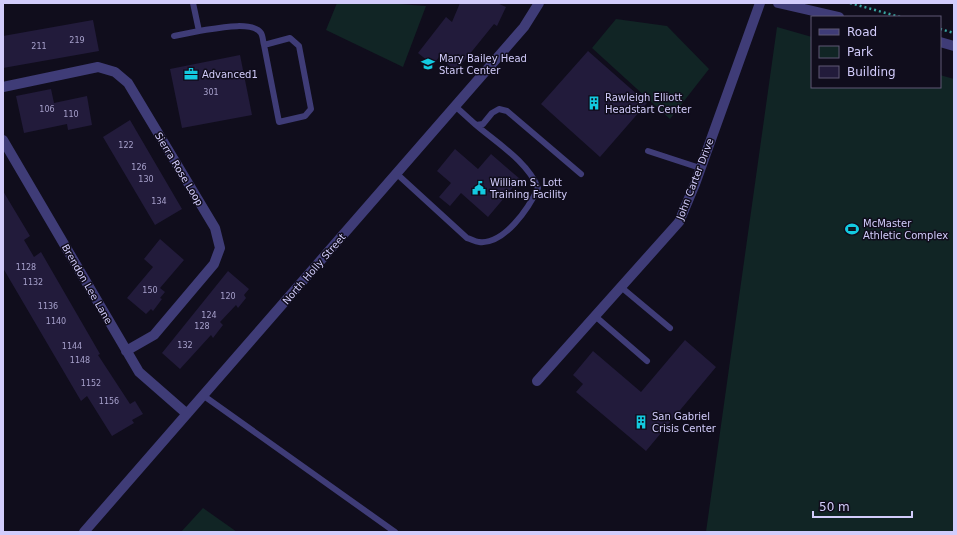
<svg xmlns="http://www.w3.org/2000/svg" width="957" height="535" font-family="'DejaVu Sans',sans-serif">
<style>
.green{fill:#112525}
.building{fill:#221b3b}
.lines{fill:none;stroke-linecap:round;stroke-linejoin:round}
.path{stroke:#37a49f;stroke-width:2.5;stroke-dasharray:2 3;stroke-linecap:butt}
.service{stroke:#3f3c77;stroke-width:6}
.minor{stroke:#3f3c77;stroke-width:10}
.tertiary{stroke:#3f3c77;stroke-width:10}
.labels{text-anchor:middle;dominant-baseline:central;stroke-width:3;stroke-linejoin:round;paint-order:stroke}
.number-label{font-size:8px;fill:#a6a0cb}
.poi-label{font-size:10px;fill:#d2ccfb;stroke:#100d1c;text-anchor:start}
.street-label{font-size:10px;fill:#d2ccfb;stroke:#100d1c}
</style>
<rect width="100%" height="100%" fill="#100d1c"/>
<!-- green -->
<path class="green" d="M337,3H386L426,6L403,67L326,30Z
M616,19L667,26L709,69L670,119L592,48Z
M777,27L812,37V87H940V75L954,79V532H706Z
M203,508L237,532H181Z"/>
<!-- building -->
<path class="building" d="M460,3H497L506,7L497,26L494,24L456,71L439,57L433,65L418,53L446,17L452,22Z
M93,20L99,51L3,68V36Z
M588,51L647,103L600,157L541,104Z
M240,55L252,115L182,128L170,69Z
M51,89L54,103L87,96L92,125L68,130L67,124L24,133L16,96Z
M130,120L182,209L155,225L103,137Z
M455,149L478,169L491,154L520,179L488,217L461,193L450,206L439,197L451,183L437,171Z
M3,191L30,236L24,240L34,257L41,252L100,354L98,355L130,404L135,401L143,414L132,420L134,423L112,436L87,396L81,401L3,268Z
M160,239L184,260L160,288L165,292L160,298L162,299L153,311L151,309L146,314L127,298L153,267L144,259Z
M228,271L249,289L244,295L246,298L238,308L236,305L220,322L223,325L213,338L211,335L180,369L162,353Z
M685,340L716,367L646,451L576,392L583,384L573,375L593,351L641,392Z"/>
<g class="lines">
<!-- path -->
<path class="path" d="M850,3L900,17
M940,29L954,33"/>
<!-- service -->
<path class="service" d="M193,3L199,31C213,29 252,20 261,33C263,36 263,42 264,45L279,122L305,116L311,109L299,46L290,38L264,45
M174,36L199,31
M455,106L476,125L483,124L492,113L499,109L507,111L581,174
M648,151L700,168
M397,174L467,238C471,239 475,242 479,242C504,245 529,208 538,188C528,162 497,143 476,125
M621,287L670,328
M595,316L647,361
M204,396L395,532"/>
<!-- minor -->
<path class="minor" d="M3,87L98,67L115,72L128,83L215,228L220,248L214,264L154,335L126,351
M3,140L139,372L187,414
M537,381L679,222L695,184L760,3
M84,532L524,27L539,3"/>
<!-- tertiary -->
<path class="tertiary" d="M778,3L839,17
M940,42L954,46"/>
</g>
<!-- icons -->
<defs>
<g id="school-bare" transform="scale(1.08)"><path d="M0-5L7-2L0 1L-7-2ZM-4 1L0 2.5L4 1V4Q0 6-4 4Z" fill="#13cae0" stroke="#100d1c" stroke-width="2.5" paint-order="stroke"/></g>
<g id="office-bare" transform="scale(1.08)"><path d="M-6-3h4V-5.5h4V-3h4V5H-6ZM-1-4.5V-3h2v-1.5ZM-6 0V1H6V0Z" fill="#13cae0" stroke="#100d1c" stroke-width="2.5" paint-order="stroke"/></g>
<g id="building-bare" transform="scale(1.08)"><path d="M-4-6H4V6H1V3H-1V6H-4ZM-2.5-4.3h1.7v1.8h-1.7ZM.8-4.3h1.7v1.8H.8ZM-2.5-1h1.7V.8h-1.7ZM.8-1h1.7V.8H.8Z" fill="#13cae0" stroke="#100d1c" stroke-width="2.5" paint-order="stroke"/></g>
<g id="civic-bare" transform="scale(1.08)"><path d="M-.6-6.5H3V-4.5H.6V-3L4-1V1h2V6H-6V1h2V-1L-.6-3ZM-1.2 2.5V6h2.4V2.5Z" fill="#13cae0" stroke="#100d1c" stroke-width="2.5" paint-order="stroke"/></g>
<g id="stadium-bare" transform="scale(1.08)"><path d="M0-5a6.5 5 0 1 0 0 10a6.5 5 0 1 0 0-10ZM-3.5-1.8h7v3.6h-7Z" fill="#13cae0" stroke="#100d1c" stroke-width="2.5" paint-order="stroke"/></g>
</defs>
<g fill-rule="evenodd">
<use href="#school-bare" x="428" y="64"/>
<use href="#office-bare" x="191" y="74"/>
<use href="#building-bare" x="594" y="103"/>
<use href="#civic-bare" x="479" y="188"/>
<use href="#stadium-bare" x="852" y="229"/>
<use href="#building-bare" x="641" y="422"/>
</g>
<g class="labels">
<!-- number labels -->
<g class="number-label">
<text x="77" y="40">219</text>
<text x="39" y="46">211</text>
<text x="211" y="92">301</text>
<text x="47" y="109">106</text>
<text x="71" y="114">110</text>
<text x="126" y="145">122</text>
<text x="139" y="167">126</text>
<text x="146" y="179">130</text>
<text x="159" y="201">134</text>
<text x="26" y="267">1128</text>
<text x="33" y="282">1132</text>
<text x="150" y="290">150</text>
<text x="228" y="296">120</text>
<text x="48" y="306">1136</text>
<text x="209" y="315">124</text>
<text x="56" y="321">1140</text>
<text x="202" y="326">128</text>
<text x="185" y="345">132</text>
<text x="72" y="346">1144</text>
<text x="80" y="360">1148</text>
<text x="91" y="383">1152</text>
<text x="109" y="401">1156</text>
</g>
<!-- poi labels -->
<g class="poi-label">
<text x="439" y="58">Mary Bailey Head<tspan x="439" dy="12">Start Center</tspan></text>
<text x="202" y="74">Advanced1</text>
<text x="605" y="97">Rawleigh Elliott<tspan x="605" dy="12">Headstart Center</tspan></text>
<text x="490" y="182">William S. Lott<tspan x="490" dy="12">Training Facility</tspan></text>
<text x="863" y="223">McMaster<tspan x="863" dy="12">Athletic Complex</tspan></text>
<text x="652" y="416">San Gabriel<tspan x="652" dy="12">Crisis Center</tspan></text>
</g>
<!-- street labels -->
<g class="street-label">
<text transform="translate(179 169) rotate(59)">Sierra Rose Loop</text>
<text transform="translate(695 179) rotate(-69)">John Carter Drive</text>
<text transform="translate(314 269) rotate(-49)">North Holly Street</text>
<text transform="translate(87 284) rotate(60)">Brendon Lee Lane</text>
</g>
</g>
<!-- border -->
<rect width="957" height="535" fill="none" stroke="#d2ccfb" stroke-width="8"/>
<!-- legend -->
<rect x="811" y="16" width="130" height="72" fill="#100d1c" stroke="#5e5975"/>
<rect x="819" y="29" width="20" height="6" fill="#3f3c77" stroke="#5e5975"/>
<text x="847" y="36" font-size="12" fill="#d2ccfb">Road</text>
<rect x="819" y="46" width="20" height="12" fill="#112525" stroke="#5e5975"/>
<text x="847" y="56" font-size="12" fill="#d2ccfb">Park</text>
<rect x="819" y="66" width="20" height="12" fill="#221b3b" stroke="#5e5975"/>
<text x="847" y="76" font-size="12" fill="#d2ccfb">Building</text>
<!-- scale -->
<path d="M813 511v6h99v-6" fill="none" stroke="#d2ccfb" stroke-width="2"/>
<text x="819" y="511" font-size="12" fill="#d2ccfb" stroke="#100d1c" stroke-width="3" paint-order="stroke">50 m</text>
</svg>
